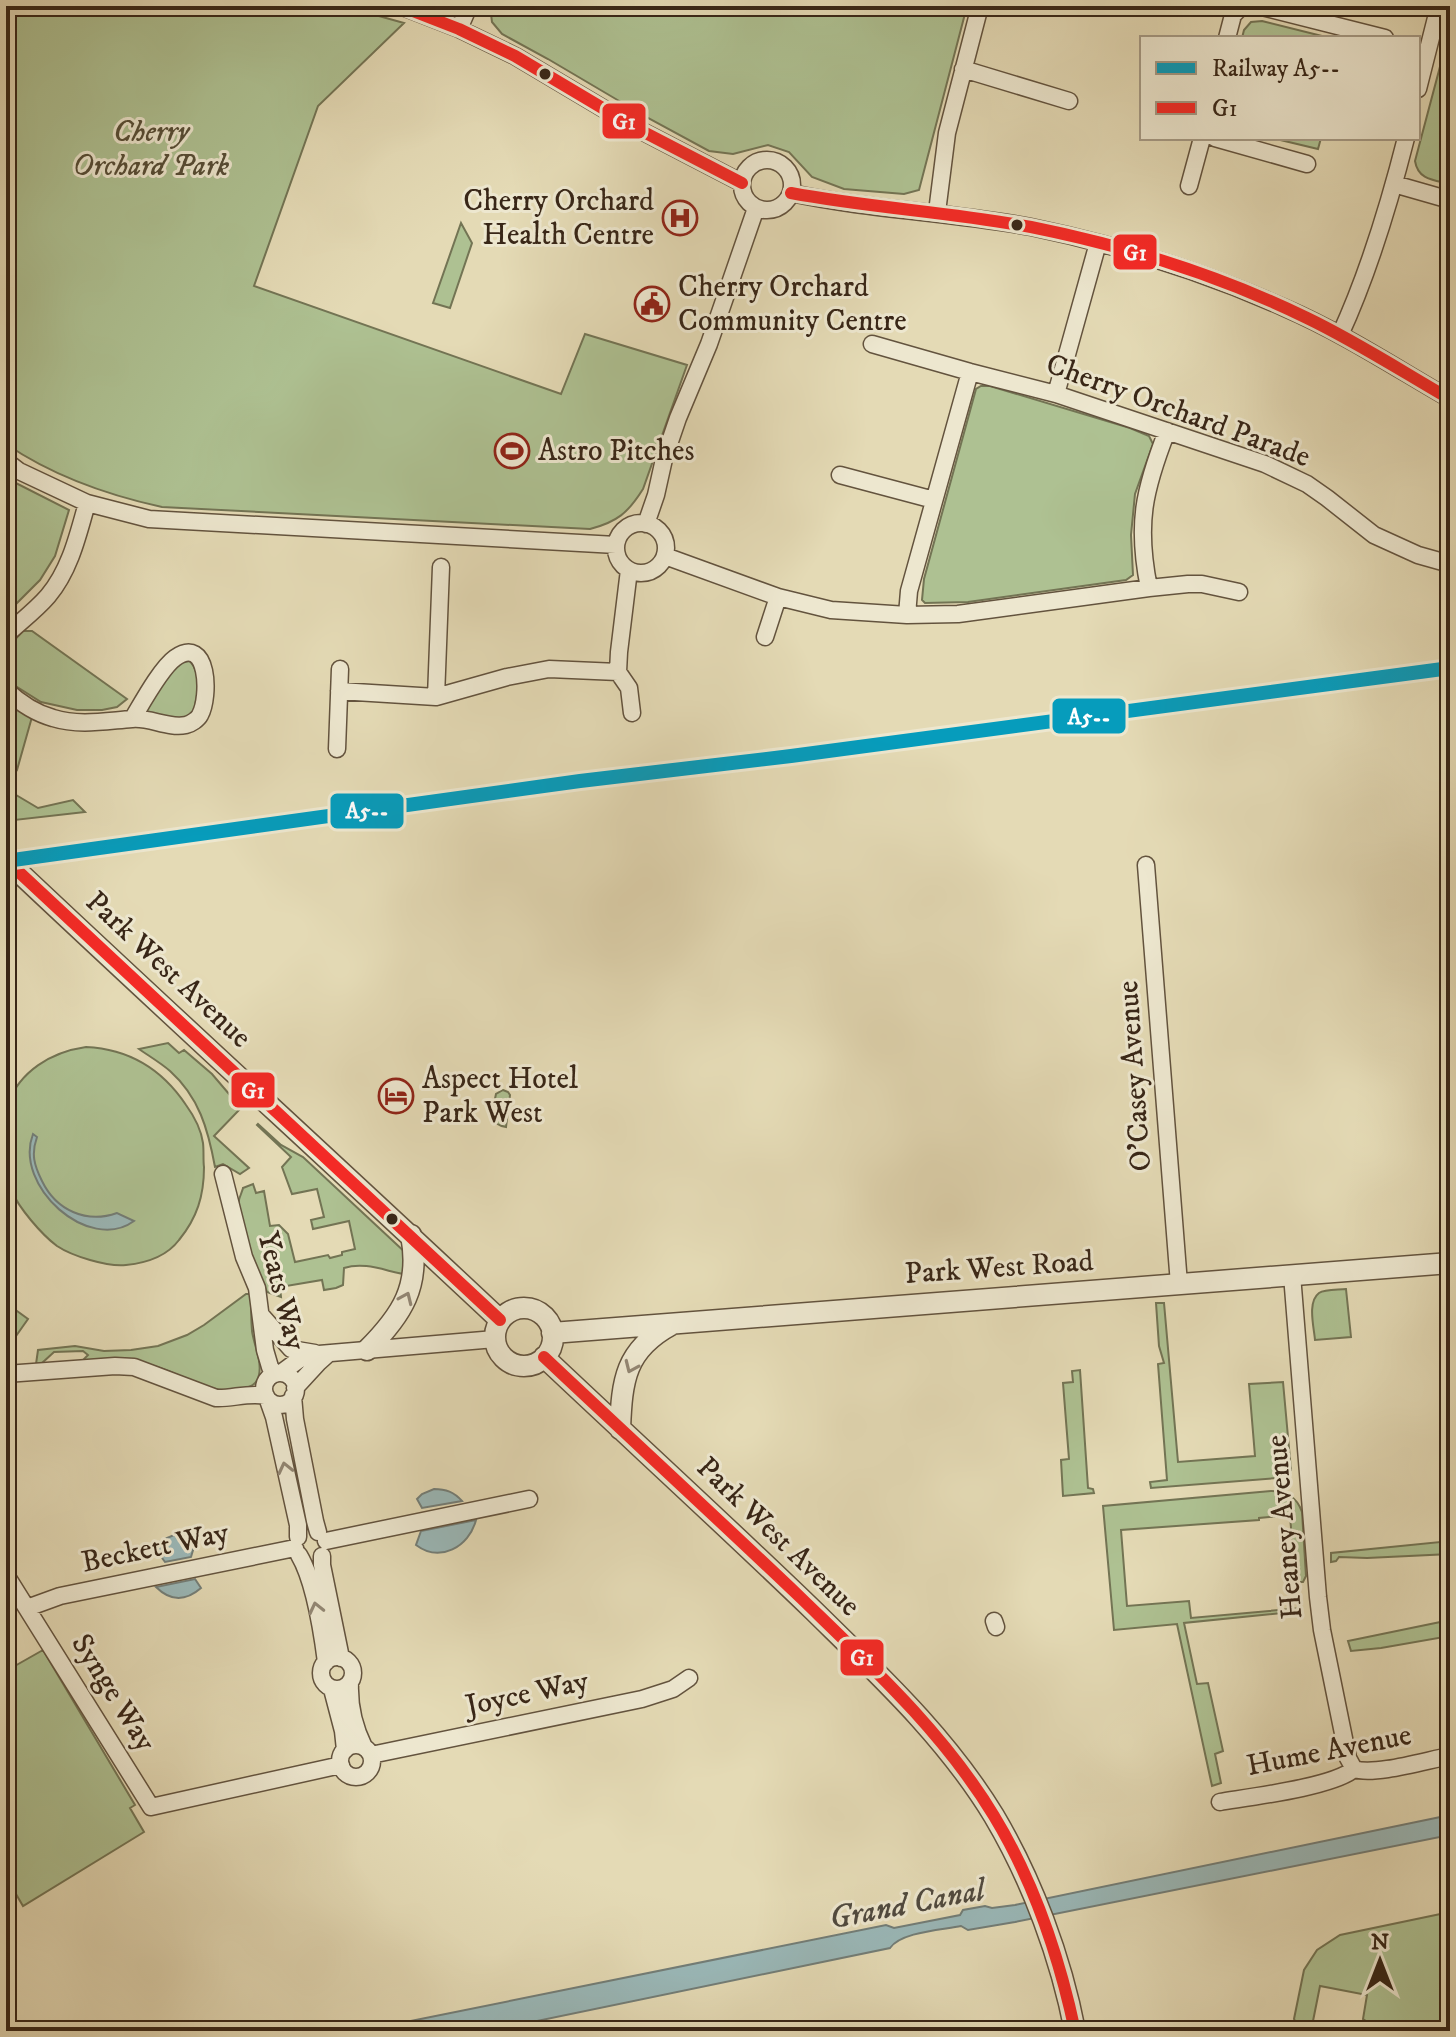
<svg xmlns="http://www.w3.org/2000/svg" width="1456" height="2037" font-family="'IM FELL DW Pica',serif">
<style>
.green{fill:#aec192;stroke:#737454;stroke-width:2}
.water{fill:#9ab8b8;stroke:#737e78;stroke-width:2}
.lines{fill:none;stroke-linecap:round;stroke-linejoin:round}
.minor-casing{stroke:#63533e;stroke-width:19}
.tertiary-casing{stroke:#63533e;stroke-width:23}
.minor{stroke:#ede7cf;stroke-width:16}
.tertiary{stroke:#ede7cf;stroke-width:20}
.bus-1-casing{stroke:#ede7cf;stroke-width:18}
.bus-1{stroke:#f52a26;stroke-width:12}
.rail-1-casing{stroke:#ede7cf;stroke-width:20}
.rail-1{stroke:#069cbc;stroke-width:14}
.oneway{stroke:#928673}
.bus-dot{fill:#382617;stroke:#ede7cf;stroke-width:3}
.labels{text-anchor:middle;dominant-baseline:central;stroke-width:6;stroke-linejoin:round;paint-order:stroke}
.park-label{font-size:30px;font-style:italic;fill:#564d36;stroke:#ede7cf}
.poi-label{font-size:30px;fill:#382617;stroke:#ede7cf;text-anchor:start}
.street-label{font-size:30px;fill:#382617;stroke:#ede7cf}
.water-label{font-size:32px;font-style:italic;fill:#504a3f;stroke:#ede7cf}
.line-badge{stroke:#ede7cf;stroke-width:3}
.badge-label{font-size:22px;text-anchor:middle;font-weight:bold;fill:#fff}
</style>
<rect width="100%" height="100%" fill="#e4dab5"/>
<filter id="stains"><feTurbulence type="fractalNoise" baseFrequency=".0025" numOctaves="4"/><feColorMatrix values="0 0 0 0 .2 0 0 0 0 .09 0 0 0 0 .02 0 0 0 .5 -.17"/></filter>
<radialGradient id="worn" r=".72"><stop offset=".6" stop-color="#630" stop-opacity="0"/><stop offset="1" stop-color="#630" stop-opacity=".3"/></radialGradient>
<!-- green -->
<path class="green" d="M6,6H343L404,23L318,106L254,286L561,394L585,334L687,365L643,489C628,513 617,522 590,529L162,507C107,495 53,476 6,444Z
M490,6H967L919,190L904,194L844,189L812,177L789,152L768,145L733,154L709,151L648,118L548,59L502,34L492,22Z
M1262,21L1330,38H1242L1244,30L1251,22Z
M1446,44L1450,45V184C1434,180 1418,180 1415,161Z
M1272,138H1321L1318,149Z
M461,223L472,243L450,308L433,303Z
M981,386H990L1130,428L1149,436L1153,444L1135,494L1131,535L1133,575L1126,580L968,602L925,603L922,600L924,579L976,389Z
M6,478L69,510L55,556L40,580L6,614Z
M23,631H32L127,699L117,707L102,710H77L41,702L6,680V649Z
M190,661C203,676 197,697 193,715L184,719L149,716L145,711L147,706L177,663Z
M6,700L32,717L17,770L6,786Z
M6,789L38,808L73,800L85,812L6,821Z
M168,1043L179,1053L184,1050L212,1074L241,1108L214,1136L249,1168L240,1174L223,1164L215,1167C208,1129 199,1097 170,1071C161,1063 149,1056 139,1049Z
M86,1047C129,1049 162,1069 186,1105C194,1116 201,1129 203,1143C204,1151 203,1160 204,1167C204,1196 197,1218 179,1240C167,1256 146,1263 126,1265C107,1267 72,1256 57,1246C41,1234 19,1208 11,1190C5,1175 6,1158 6,1142C6,1131 3,1116 7,1105C20,1071 51,1052 86,1047Z
M503,1090L508,1092L510,1095L506,1127C485,1123 493,1110 496,1094Z
M258,1124L281,1145L303,1157L408,1255L409,1275C387,1272 366,1261 344,1268L343,1285L336,1288L324,1290L322,1280L280,1287L281,1297L267,1292C258,1270 235,1223 239,1200C239,1199 243,1189 243,1188L253,1184L256,1193L264,1191L270,1226L279,1225L288,1234L295,1262L328,1255L330,1258L342,1255V1252L355,1249L349,1221L313,1229L311,1220L324,1217L317,1189L292,1194L282,1167L291,1157L257,1125Z
M1346,1289L1351,1337L1315,1340C1314,1327 1307,1302 1319,1293C1325,1289 1338,1290 1346,1289Z
M246,1294H251C251,1306 251,1319 252,1331C254,1345 262,1361 259,1375C257,1385 250,1387 241,1389C205,1396 179,1370 146,1364C126,1360 103,1361 83,1360L88,1355L83,1351L54,1352L42,1363L36,1364L38,1350L75,1346L104,1351L131,1350L158,1346L187,1335L204,1325Z
M6,1303L28,1319L9,1346L10,1356H6Z
M1156,1303H1164L1178,1462L1255,1456L1249,1384L1283,1382L1291,1470L1282,1477L1277,1478L1151,1488L1150,1482L1167,1480L1158,1364L1164,1363L1159,1346Z
M1080,1370L1088,1488L1093,1489L1094,1493L1063,1496L1061,1460L1069,1459L1063,1383L1073,1382L1072,1371Z
M1271,1491C1287,1491 1297,1497 1302,1512L1306,1576L1303,1582H1296L1295,1580L1290,1515L1259,1518V1520L1121,1530L1127,1606L1189,1601L1191,1618L1301,1608V1611L1184,1623L1197,1684L1208,1683L1223,1751L1215,1754L1221,1783L1212,1786L1177,1624L1114,1630L1103,1506Z
M1450,1541V1554L1367,1558L1339,1557L1336,1561L1331,1562V1553Z
M1450,1620V1636L1381,1648L1351,1651L1348,1641Z
M43,1650L135,1805L130,1808L144,1832L23,1906L6,1877V1671Z
M1450,1912V2003H1447L1441,2031H1376V2028L1363,2019L1367,1995L1320,1986L1311,2031L1298,2028L1294,2019L1304,1970L1317,1950L1340,1935Z"/>
<!-- water -->
<path class="water" d="M33,1134L37,1137C31,1154 34,1165 42,1181C56,1210 86,1224 117,1213L134,1221C89,1254 13,1186 33,1134Z
M434,1489C446,1489 454,1492 462,1501L422,1508L417,1499L422,1494Z
M476,1520C469,1547 440,1563 416,1545L421,1531Z
M174,1535L188,1537L196,1540L191,1557L165,1562L157,1551L152,1548L162,1540Z
M195,1579L201,1588C186,1601 171,1602 156,1587Z
M1450,1815V1835L1015,1922L968,1930L961,1926C941,1930 901,1932 890,1948L489,2031H361L886,1925L894,1928L960,1915L963,1910L985,1906L992,1908L1015,1905Z"/>
<g class="lines">
<!-- minor casing -->
<g class="minor-casing">
<path id="minor" d="M400,6L459,29L515,56L636,128L742,183
M1258,6L1385,38
M459,29L469,6
M1227,38L1233,15L1242,6
M963,69L1069,101
M1418,89L1439,6
M1215,138L1307,164
M742 185a25 25 0 1 1 50 0a25 25 0 1 1-50 0Z
M1394,184L1450,200
M1189,186L1202,138
M791,193C870,210 951,212 1031,227C1118,245 1204,272 1285,308C1343,333 1396,368 1450,399
M937,212L947,133L980,6
M1340,335C1369,272 1389,205 1406,138
M872,344L970,372L1056,394L1265,464L1307,484L1327,498L1374,535L1418,555L1450,564
M1056,394L1098,243
M6,461L19,471L87,503L149,519L616,545
M840,475L934,500
M616 548a25 25 0 1 1 50 0a25 25 0 1 1-50 0Z
M646,524L656,495L664,459L678,418L709,344L756,208
M665,556L778,597L831,610L907,615L958,614L1149,588L1188,584H1202L1239,592
M1149,588C1136,524 1144,490 1167,431
M907,615L909,591L970,372
M6,635C20,622 36,610 48,596C70,570 78,535 87,503
M765,637L778,597
M618,672L619,652L629,570
M618,672L629,688L632,713
M6,690C20,703 35,713 53,718C79,726 105,721 132,719C150,717 168,729 186,725C191,724 198,719 200,715C210,697 209,634 175,658C161,668 142,703 133,718
M339,691L436,697L507,677L549,669L618,672
M436,697L441,567
M337,749L340,669
M1146,865L1179,1284
M223,1174L244,1257L257,1288L265,1350L270,1367L275,1374
M1292,1275L1318,1597L1322,1630L1348,1758L1354,1769
M261,1315L291,1349L315,1353
M281,1373L300,1359L319,1354L495,1339
M264 1389a16 16 0 1 1 32 0a16 16 0 1 1-32 0Z
M6,1374L115,1366L134,1367L216,1398C232,1399 249,1392 266,1396
M295,1388L318,1363L328,1354
M293,1396L295,1419L315,1521L318,1532
M268,1400L274,1417L298,1525V1537
M326,1541L529,1499
M299,1555C315,1582 322,1631 326,1662
M322,1556V1565L341,1658
M6,1575L151,1807L341,1765
M27,1608L60,1596L295,1548
M994,1621L996,1627
M321 1673a16 16 0 1 1 32 0a16 16 0 1 1-32 0Z
M350,1683C349,1706 354,1727 364,1747
M332,1689L343,1731L345,1750
M340 1761a16 16 0 1 1 32 0a16 16 0 1 1-32 0Z
M371,1755L642,1699L673,1689L689,1678
M1220,1802C1250,1797 1333,1787 1354,1769C1375,1776 1427,1760 1450,1756"/>
</g>
<!-- tertiary casing -->
<g class="tertiary-casing">
<path id="tertiary" d="M6,860C170,1015 336,1166 500,1320
M495 1337a29 29 0 1 1 58 0a29 29 0 1 1-58 0Z
M552,1333L1450,1263
M367,1350C402,1315 421,1286 411,1235
M544,1357C634,1442 725,1525 814,1611C879,1675 946,1737 994,1816C1032,1880 1061,1958 1075,2031
M620,1429C622,1380 625,1350 671,1325"/>
</g>
<!-- minor -->
<use href="#minor" class="minor"/>
<!-- tertiary -->
<use href="#tertiary" class="tertiary"/>
<!-- bus-1 casing -->
<g class="bus-1-casing">
<path id="bus-1" d="M400,6L459,29L515,56L636,128L742,183
M791,193C871,208 952,212 1031,227C1126,246 1221,276 1307,318C1357,342 1403,372 1450,399
M6,860L500,1320
M544,1357C630,1438 716,1517 801,1598C870,1665 944,1733 994,1816C1034,1882 1059,1956 1075,2031"/>
</g>
<!-- bus-1 -->
<use href="#bus-1" class="bus-1"/>
<!-- rail-1 casing -->
<g class="rail-1-casing">
<path id="rail-1" d="M6,861L580,781L791,756L1450,668"/>
</g>
<!-- rail-1 -->
<use href="#rail-1" class="rail-1"/>
</g>
<!-- one-way arrows -->
<defs><path id="oneway-chevron" d="M-2-3.5L2.5 0L-2 3.5" fill="none" stroke-width="1.6" stroke-linecap="round" stroke-linejoin="round" transform="scale(2)"/></defs>
<g class="oneway">
<use href="#oneway-chevron" transform="translate(406 1298) rotate(-66)"/>
<use href="#oneway-chevron" transform="translate(631 1367) rotate(114)"/>
<use href="#oneway-chevron" transform="translate(285 1468) rotate(-103)"/>
<use href="#oneway-chevron" transform="translate(316 1608) rotate(-103)"/>
</g>
<!-- icons -->
<defs>
<g id="hospital-ring" transform="scale(1.8)"><circle r="9.5" fill="#ede7cf" stroke="#8f2418" stroke-width="1.5"/><path d="M-5-5h3v3.5h4V-5h3V5h-3V1.5h-4V5h-3Z" fill="#8f2418"/></g>
<g id="civic-ring" transform="scale(1.8)"><circle r="9.5" fill="#ede7cf" stroke="#8f2418" stroke-width="1.5"/><path d="M-.6-6.5H3V-4.5H.6V-3L4-1V1h2V6H-6V1h2V-1L-.6-3ZM-1.2 2.5V6h2.4V2.5Z" fill="#8f2418"/></g>
<g id="stadium-ring" transform="scale(1.8)"><circle r="9.5" fill="#ede7cf" stroke="#8f2418" stroke-width="1.5"/><path d="M0-5a6.5 5 0 1 0 0 10a6.5 5 0 1 0 0-10ZM-3.5-1.8h7v3.6h-7Z" fill="#8f2418"/></g>
<g id="hotel-ring" transform="scale(1.8)"><circle r="9.5" fill="#ede7cf" stroke="#8f2418" stroke-width="1.5"/><path d="M-6-4.5h1.5V1H6V5H4.5V3h-9V5H-6ZM-4 0a1.8 1.8 0 1 1 3.6 0ZM.5 0V-2.5h3Q6-2.5 6 0Z" fill="#8f2418"/></g>
</defs>
<g fill-rule="evenodd">
<use href="#hospital-ring" x="680" y="218"/>
<use href="#civic-ring" x="652" y="304"/>
<use href="#stadium-ring" x="512" y="451"/>
<use href="#hotel-ring" x="396" y="1096"/>
</g>
<!-- markers -->
<g class="bus-dot">
<circle cx="545" cy="74" r="7"/>
<circle cx="1017" cy="225" r="7"/>
<circle cx="392" cy="1219" r="7"/>
</g>
<g class="labels">
<!-- park labels -->
<g class="park-label">
<text x="151" y="132">Cherry<tspan x="151" dy="34">Orchard Park</tspan></text>
</g>
<!-- poi labels -->
<g class="poi-label">
<text x="654" y="201" text-anchor="end">Cherry Orchard<tspan x="654" dy="34">Health Centre</tspan></text>
<text x="678" y="287">Cherry Orchard<tspan x="678" dy="34">Community Centre</tspan></text>
<text x="538" y="451">Astro Pitches</text>
<text x="422" y="1079">Aspect Hotel<tspan x="422" dy="34">Park West</tspan></text>
</g>
<!-- street labels -->
<g class="street-label">
<text transform="translate(1178 411) rotate(20)">Cherry Orchard Parade</text>
<text transform="translate(168 970) rotate(43)">Park West Avenue</text>
<text transform="translate(1135 1076) rotate(-94)">O'Casey Avenue</text>
<text transform="translate(999 1268) rotate(-4)">Park West Road</text>
<text transform="translate(281 1291) rotate(76)">Yeats Way</text>
<text transform="translate(1285 1527) rotate(-95)">Heaney Avenue</text>
<text transform="translate(778 1537) rotate(44)">Park West Avenue</text>
<text transform="translate(155 1548) rotate(-12)">Beckett Way</text>
<text transform="translate(113 1693) rotate(58)">Synge Way</text>
<text transform="translate(527 1694) rotate(-12)">Joyce Way</text>
<text transform="translate(1329 1751) rotate(-11)">Hume Avenue</text>
</g>
<!-- water labels -->
<g class="water-label">
<text transform="translate(907 1905) rotate(-11)">Grand Canal</text>
</g>
</g>
<g class="line-badge">
<rect x="601" y="102" width="46" height="38" rx="8" fill="#f52a26"/>
<rect x="1112" y="233" width="46" height="38" rx="8" fill="#f52a26"/>
<rect x="1051" y="697" width="76" height="38" rx="8" fill="#069cbc"/>
<rect x="329" y="792" width="76" height="38" rx="8" fill="#069cbc"/>
<rect x="230" y="1071" width="46" height="38" rx="8" fill="#f52a26"/>
<rect x="839" y="1638" width="46" height="39" rx="8" fill="#f52a26"/>
</g>
<g class="badge-label">
<text x="624" y="129">G1</text>
<text x="1135" y="260">G1</text>
<text x="1089" y="724">A5--</text>
<text x="367" y="818">A5--</text>
<text x="253" y="1098">G1</text>
<text x="862" y="1665">G1</text>
</g>
<!-- margin -->
<rect width="1456" height="2037" fill="none" stroke="#e4dab5" stroke-width="32"/>
<rect x="8" y="8" width="1440" height="2021" fill="none" stroke="#382617" stroke-width="4"/>
<rect x="16" y="16" width="1424" height="2005" fill="none" stroke="#382617" stroke-width="2"/>
<!-- legend -->
<rect x="1140" y="36" width="280" height="104" fill="#ede7cf" stroke="#a59a85" stroke-width="2"/>
<rect x="1156" y="62" width="40" height="12" fill="#069cbc" stroke="#a59a85" stroke-width="2"/>
<text x="1212" y="76" font-size="24" fill="#382617">Railway A5--</text>
<rect x="1156" y="102" width="40" height="12" fill="#f52a26" stroke="#a59a85" stroke-width="2"/>
<text x="1212" y="116" font-size="24" fill="#382617">G1</text>
<!-- north arrow -->
<g transform="translate(1380 1961)" stroke="#ede7cf" stroke-width="6" paint-order="stroke">
<path d="M0-6L14 30L0 20L-14 30Z" fill="#382617"/>
<text y="-12" font-size="22" font-weight="bold" text-anchor="middle" fill="#382617">N</text>
</g>
<rect width="100%" height="100%" filter="url(#stains)"/>
<rect width="100%" height="100%" fill="url(#worn)"/>
</svg>
